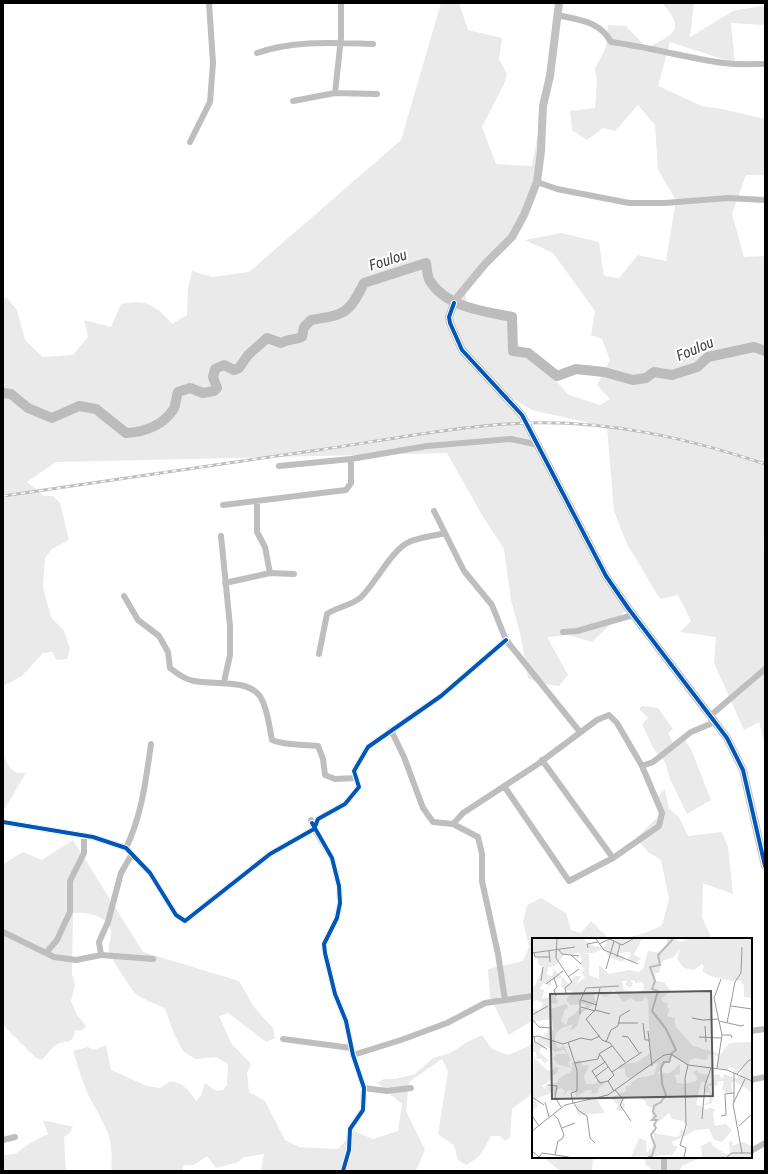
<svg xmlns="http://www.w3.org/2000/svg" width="768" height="1174" font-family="'Roboto Condensed',sans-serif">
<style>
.green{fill:#eaeaea}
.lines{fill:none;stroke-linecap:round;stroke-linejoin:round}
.river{stroke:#bcbcbc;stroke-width:10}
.street{stroke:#bebebe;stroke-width:6}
.secondary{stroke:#c1c1c1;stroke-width:8}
.rail-casing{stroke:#bdbdbd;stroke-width:3}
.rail{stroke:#fff;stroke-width:1.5;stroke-dasharray:4.5;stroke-linecap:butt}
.cycleway-casing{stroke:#fff;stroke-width:6}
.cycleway{stroke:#0057b8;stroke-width:4}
.labels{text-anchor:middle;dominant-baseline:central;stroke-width:4;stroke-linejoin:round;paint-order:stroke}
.water-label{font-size:15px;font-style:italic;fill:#404040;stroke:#fff}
.inset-river{fill:none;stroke:#bcbcbc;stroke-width:2}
.inset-road{fill:none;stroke:#999;stroke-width:1}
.view{fill:#595959;fill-opacity:0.15;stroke:#595959;stroke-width:2}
.inset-edge{fill:none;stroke:#000;stroke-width:2}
</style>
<rect width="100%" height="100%" fill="#fff"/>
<!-- green -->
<path class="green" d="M441,3H459L468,30L502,38L499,59L507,74L505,82L482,127L496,164L532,166L543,106L537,182L512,237L465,288L466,299L471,309L512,317L517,344L557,376L555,380L569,395L600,405L610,399L597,385L610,360L602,339L591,335L595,311L553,253L525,240L561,233L599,242L604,276L619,278L638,255L666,261L676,200L658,170L655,125L638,105L615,131L603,128L587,140L572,130L570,111L595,108L597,81L595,69L606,47L608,25L626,26L647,48C673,34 687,31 662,3H694L690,37L733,11L765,5V25L731,23L735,63L670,42L658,86L702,106L722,109L765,119V175H746L732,214L744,257L765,256V537L763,546L765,547V745L759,722L744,730L714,663L716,637L680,632L691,621L678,595L660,599L627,544L614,511L607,427L532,410L506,395L628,608L592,642L568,635L547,637L568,675L559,686L539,683L528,678L521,637L511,600L504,549L482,515L447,453L56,462L27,482L44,496H53L60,503L69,540L52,549L45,558L43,588L51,617L64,631L70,649L67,659L57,660L52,652L43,653L22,676L3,686V298H7L17,310L25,340L42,357L73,355L88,337L84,320L111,327L121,304C146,299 156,305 172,324L187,315L188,289L192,271L212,277L249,272L401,140Z
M642,706L658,708L673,729L668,733L674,745L685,740L691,749L711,800L687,814L670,779L665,762L653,748L642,724L648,718L639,709Z
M3,755L10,768L17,773H26L3,812Z
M665,789L669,809L679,817L688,836L722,832L728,847L733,894L703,883L702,917L712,939H533V1020L509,1035L490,997L488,969L523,961L529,947L523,922L527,905L541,898L566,913L571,930L581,933L591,921L608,938C629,939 644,935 662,925L669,899L661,860L648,852L636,838L659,816L656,799Z
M73,840L143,952L239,981L254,1007L273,1028L275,1038L266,1042L228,1013L219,1016L231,1043L251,1064L247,1073L249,1092L265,1101L285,1140L299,1147L338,1149L354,1131L373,1139L398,1131L402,1104L377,1083L384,1079H395L415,1074L433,1058L450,1053L469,1041L482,1035L492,1049L508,1055L527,1047L533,1042V1093L512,1109L510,1138L505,1141L500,1136H491C483,1151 481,1157 466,1165L458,1160L454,1145L438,1134L448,1071L442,1059L409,1082L406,1111L425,1150L416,1171H261L264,1154L244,1157L238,1162L216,1168L207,1156L194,1165H184L182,1171H111C115,1130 101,1123 86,1090C81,1077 77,1064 73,1051L88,1047L94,1050L106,1045L111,1070L147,1086L160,1088L171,1081C184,1083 188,1090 196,1101L201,1096L205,1083L216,1091L223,1090L227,1085L228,1064L216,1057L195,1059L183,1051L174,1034L165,1008C156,1004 143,1000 135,993C131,989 111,958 109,952C107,944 115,934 109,925C101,914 85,912 73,913L72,974L75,985L71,1001L77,1015L86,1026L81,1031L75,1030C73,1046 66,1039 56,1045C51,1048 46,1056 42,1060L36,1058L3,1025V864L23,852L42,860Z
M43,1121C54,1121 62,1126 73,1126L70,1133L64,1137L66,1171H3V1155L15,1154L30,1143L48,1134Z
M543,1157H593L592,1171H560Z
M645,1157H702L682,1166L680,1171H653L645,1164Z"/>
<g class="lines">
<!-- river -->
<path class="river" d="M3,393L11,394L28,408L52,418L79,406L96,409L126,433C143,432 162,426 173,410C176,406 176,397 178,392L190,388L203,393L214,391L217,388L213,377L215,369L224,365L234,370L239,368L248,355L267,338L281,343C288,339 295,340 302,337L304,327L311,320C344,315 349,314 364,283L426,263C427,268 427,277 430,281C447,308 484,311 512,317L513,351L528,353L557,376L576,369L604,372L633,380L646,378L654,372L672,375L697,367L708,357L754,347L765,351"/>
<!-- street -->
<path class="street" d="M557,15C579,20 600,21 611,42C650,47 686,58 724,63C738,65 752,64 765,64
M257,53C295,40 334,43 373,44
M335,93L341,38V3
M293,101L335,93L377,94
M190,142L210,102L213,63L209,3
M537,182L557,189L629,203H665L728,198L765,200
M279,466L351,459L427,446L511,439L539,445
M257,502V532L265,547L270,573
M223,505L346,490L351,483V459
M434,511L464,571L492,605L506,640L580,732
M221,536L230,626V655L224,682
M225,583L270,573L294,574
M124,596L138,620L159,636L168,652L170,668C178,674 184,679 194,681C212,685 250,678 261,698C268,710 269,726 272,740C287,746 302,744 318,746L323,759L325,775L335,779L356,778
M563,632L577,631L633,615
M319,654L327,614C337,607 350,606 360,598C374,586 392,549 409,542C420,537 434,536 445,533
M710,716L765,669
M391,730L404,757L423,808L433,822L453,824L478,837L482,854V881L498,954L505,1000
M542,760L613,858
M504,786L569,881L613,858L659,826L662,813L642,766
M311,820L314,829L332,858L339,886L340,903L337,918L324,944L325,953L335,994L346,1021L353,1055L364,1088L363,1110L350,1129L349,1150L343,1171
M3,822L93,837L126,848L150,873L176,915L185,921L270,854L314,829L318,819L345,804L359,787L354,771L368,747L441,696L506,640
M453,824L463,813L538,764L597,720L609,715L617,723L642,766L653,762L691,732L715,722
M126,848C142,815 146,779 151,744
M3,932L54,957L76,960L101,955L153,959
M46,953L57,940L70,912V881L84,853V836
M101,955L99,942L108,922L121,873L132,854
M751,1031L765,1029
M283,1039L351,1048
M353,1055L401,1040L447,1023L485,1003L533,996
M751,1080L765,1077
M364,1088L387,1091L411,1088
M3,1140L15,1137
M751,1151L765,1143
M664,1171V1157"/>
<!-- secondary -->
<path class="secondary" d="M456,299L485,264L512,237L524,215L537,182L541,151L543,106L550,76L559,3
M454,303L449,317L450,323L462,350L522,415L606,576L628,608L727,738L743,770L765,866"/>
<!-- rail casing -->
<g class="rail-casing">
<path id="rail" d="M3,496C108,481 213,465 318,450C387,440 455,426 525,423C608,420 687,438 765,464"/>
</g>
<!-- rail -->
<use href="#rail" class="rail"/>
<!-- cycleway casing -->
<g class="cycleway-casing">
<path id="cycleway" d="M454,303L449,317L450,323L462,350L522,415L606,576L628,608L727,738L743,770L765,866
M3,822L93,837L126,848L150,873L176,915L185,921L270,854L314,829L318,819L345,804L359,787L354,771L368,747L441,696L506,640
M312,823L332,858L339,886L340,903L337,918L324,944L325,953L335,994L346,1021L353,1055L364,1088L363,1110L350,1129L349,1150L343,1171"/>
</g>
<!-- cycleway -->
<use href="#cycleway" class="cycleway"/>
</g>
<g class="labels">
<!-- water labels -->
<g class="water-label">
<text transform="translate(388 260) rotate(-18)">Foulou</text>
<text transform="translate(695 349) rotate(-23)">Foulou</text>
</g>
</g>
<!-- overview -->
<g transform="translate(532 938)">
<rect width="220" height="220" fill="#fff"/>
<path d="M0,1H51L61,8L72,9L77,1H110L102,16L109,21L102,25L95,21L99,18L98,14L86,15L93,21L89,24L80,20L79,17L75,16L76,12L71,11L62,15H49L57,16V37L67,41V27L77,36L97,32L107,34L111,31L116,13L129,15L135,8V1H144L148,4L157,1H220V60L212,59V48L208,42L199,43L178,38L170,33L172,29L170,26L162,32L152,30L145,21L148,10L142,19L130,23L127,35H123L124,43L132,44L139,53L130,60L131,64L136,65L135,69L138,71L135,78L143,80V88L161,108L189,116L197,105L220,104V155L203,143L199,145L200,156H195L190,151L192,143H186L185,148H176L181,158L180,165L170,168L174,172L178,169L183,172L181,176L183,188L194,186L200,192L190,204L182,202L177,191L164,192L140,204L141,207L146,209L140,217L99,219L107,200L114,203L115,215L122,207V195L144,199L148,197L149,189L151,193L156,190L151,183L140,181L137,175L128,183H120V170L114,167V164L109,160H94L91,164L93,167L91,173L84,172L86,167L79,160L94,153V148H99V145L106,140L122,137L126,124L97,141L93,136V130L87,131L88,127L105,124L118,115L116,62L113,58L111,63L105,64L99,60L91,64L82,52L74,59L61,54L64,65L49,75L45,88L38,93L41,86L30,90L24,95L23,102L25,110L32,108L39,122L36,125L39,130L41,129L39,125L44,123L48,122L51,128L57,127L52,139L54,146H63L66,142L73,146L67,149L65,155L59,156L60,152H55L44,159L43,154L36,152L31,158L33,153L30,150L26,151L22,158L20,146L26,144V141L40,133L39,130L25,126L21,120L25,116H35L32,112L23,114L14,108L9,110L7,114L17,123L12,125L9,120L5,121L4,114H0V103L4,104L6,100L13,99L11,94L14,96L16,91L22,92L20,81L0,84V71L8,72L11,65L5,62L0,64V48H3L11,29L7,27L5,19H0ZM47,15L50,21L48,26L53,31L49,35L53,39L44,47L49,38H42L37,46L22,31L20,38L15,37L16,29L23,28L32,17ZM30,39L29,49L41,54L34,61L38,67L54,66L53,70L47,72L36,81L34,87L29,83L33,71L36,70L35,66L19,71L16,65L25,66L26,62L20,54L17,59L10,61L12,52L8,51L11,45L19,48V43ZM102,42L103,45L111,44L112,52L104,54L92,52L90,43H95L93,47L99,50L101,45L98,43ZM180,116L186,119L184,130L195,132L197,129L203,131L201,135L204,137L206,131L210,132L205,141L192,136L190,141L187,136L182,137L181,143L177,146L174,142L177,137L166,135L165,132L161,134L166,141L164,143L153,146L145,145L143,137L148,136V126L138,135L125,136L139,118L156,127L158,122L163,120L175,122L176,117ZM169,144L175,145L172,154H178L177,164L169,168L164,167ZM2,120L15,132L20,133L24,128L26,130L25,136L20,137V141L10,148L13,151L15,145L20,152L17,156L3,161L6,168L0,173ZM64,160L73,175L46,177L44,169L47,165ZM179,203L180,207L193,216L198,215L197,203L201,204L200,208L210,204L220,208V219H170L169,208Z" fill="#eaeaea" fill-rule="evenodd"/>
<path class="inset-river" d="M116,219L120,218L123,208L119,197L124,190L122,187L125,182H120L124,178L121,174L122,168L129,164L134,157L130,146L129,130L132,124H137L140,115L144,112L134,91L120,73L126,53L120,51L123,43L118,29L128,27L126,17L141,1"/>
<path class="inset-road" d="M25,1L24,20L40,44L33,50L34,55M64,1L72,12L106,26M67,6L78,1L90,7L101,1M56,10L55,6L66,4M17,12L18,24M27,12L30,16L47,18M2,14L3,19H18M0,15L43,9M39,17L49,26M85,19L88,6M74,31L82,3M36,39L47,31M22,40L25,49L22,52L24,58M9,43L11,29M14,46L31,33M68,50L63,72L54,81L70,102L78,105L93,124M49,62L65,67M199,68L220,71M49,69L63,73M63,72L78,76M48,76V63L54,50L87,48M0,77L16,68M160,80L171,82L186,81M0,81L7,89L19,90M187,83L209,88L212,87M86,85H106M111,85L113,102H117M195,85L203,44L209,35L210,9M173,88L174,104M116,93L120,128M190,97H199L200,100M90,98L96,99L107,115M0,99L6,98L31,106L49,100L59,102L68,98M2,99L3,104L15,111M167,99L190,100M36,104L45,132V153L39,155L41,165M74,104L79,92L86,88L88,78L98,72M139,116L156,127L195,132L220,143M68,117L82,137L76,143L82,153M73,124L60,133L68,145L76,143M43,125L66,121L68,115L80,108M185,130L190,97L182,60L189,41M80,134L110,114M202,135V164M205,136L217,122H220M63,139L76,129M16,147L25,148L23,159L29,169M83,152L91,161L88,167L99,183M0,159L12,167M13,164L17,179M42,165L46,172L55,178L58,200L63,205M21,176L26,181L32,197L30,201L26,203L23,217M0,178L7,188M189,178L194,177L193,156L202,155M170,181L173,147L179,130M207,188L220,176M30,190L43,185M0,193L33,167L76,157L132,117L139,116M0,213L7,219L10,215L37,219M210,215L201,166L213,141M152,219L154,210L148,207L154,188L153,140L156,127M195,219L200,215H220"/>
<path class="view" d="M179,53L181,158L20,161L18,56Z"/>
<rect width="220" height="220" class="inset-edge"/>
</g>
<!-- border -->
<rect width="768" height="1174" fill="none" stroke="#000000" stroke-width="8"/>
</svg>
